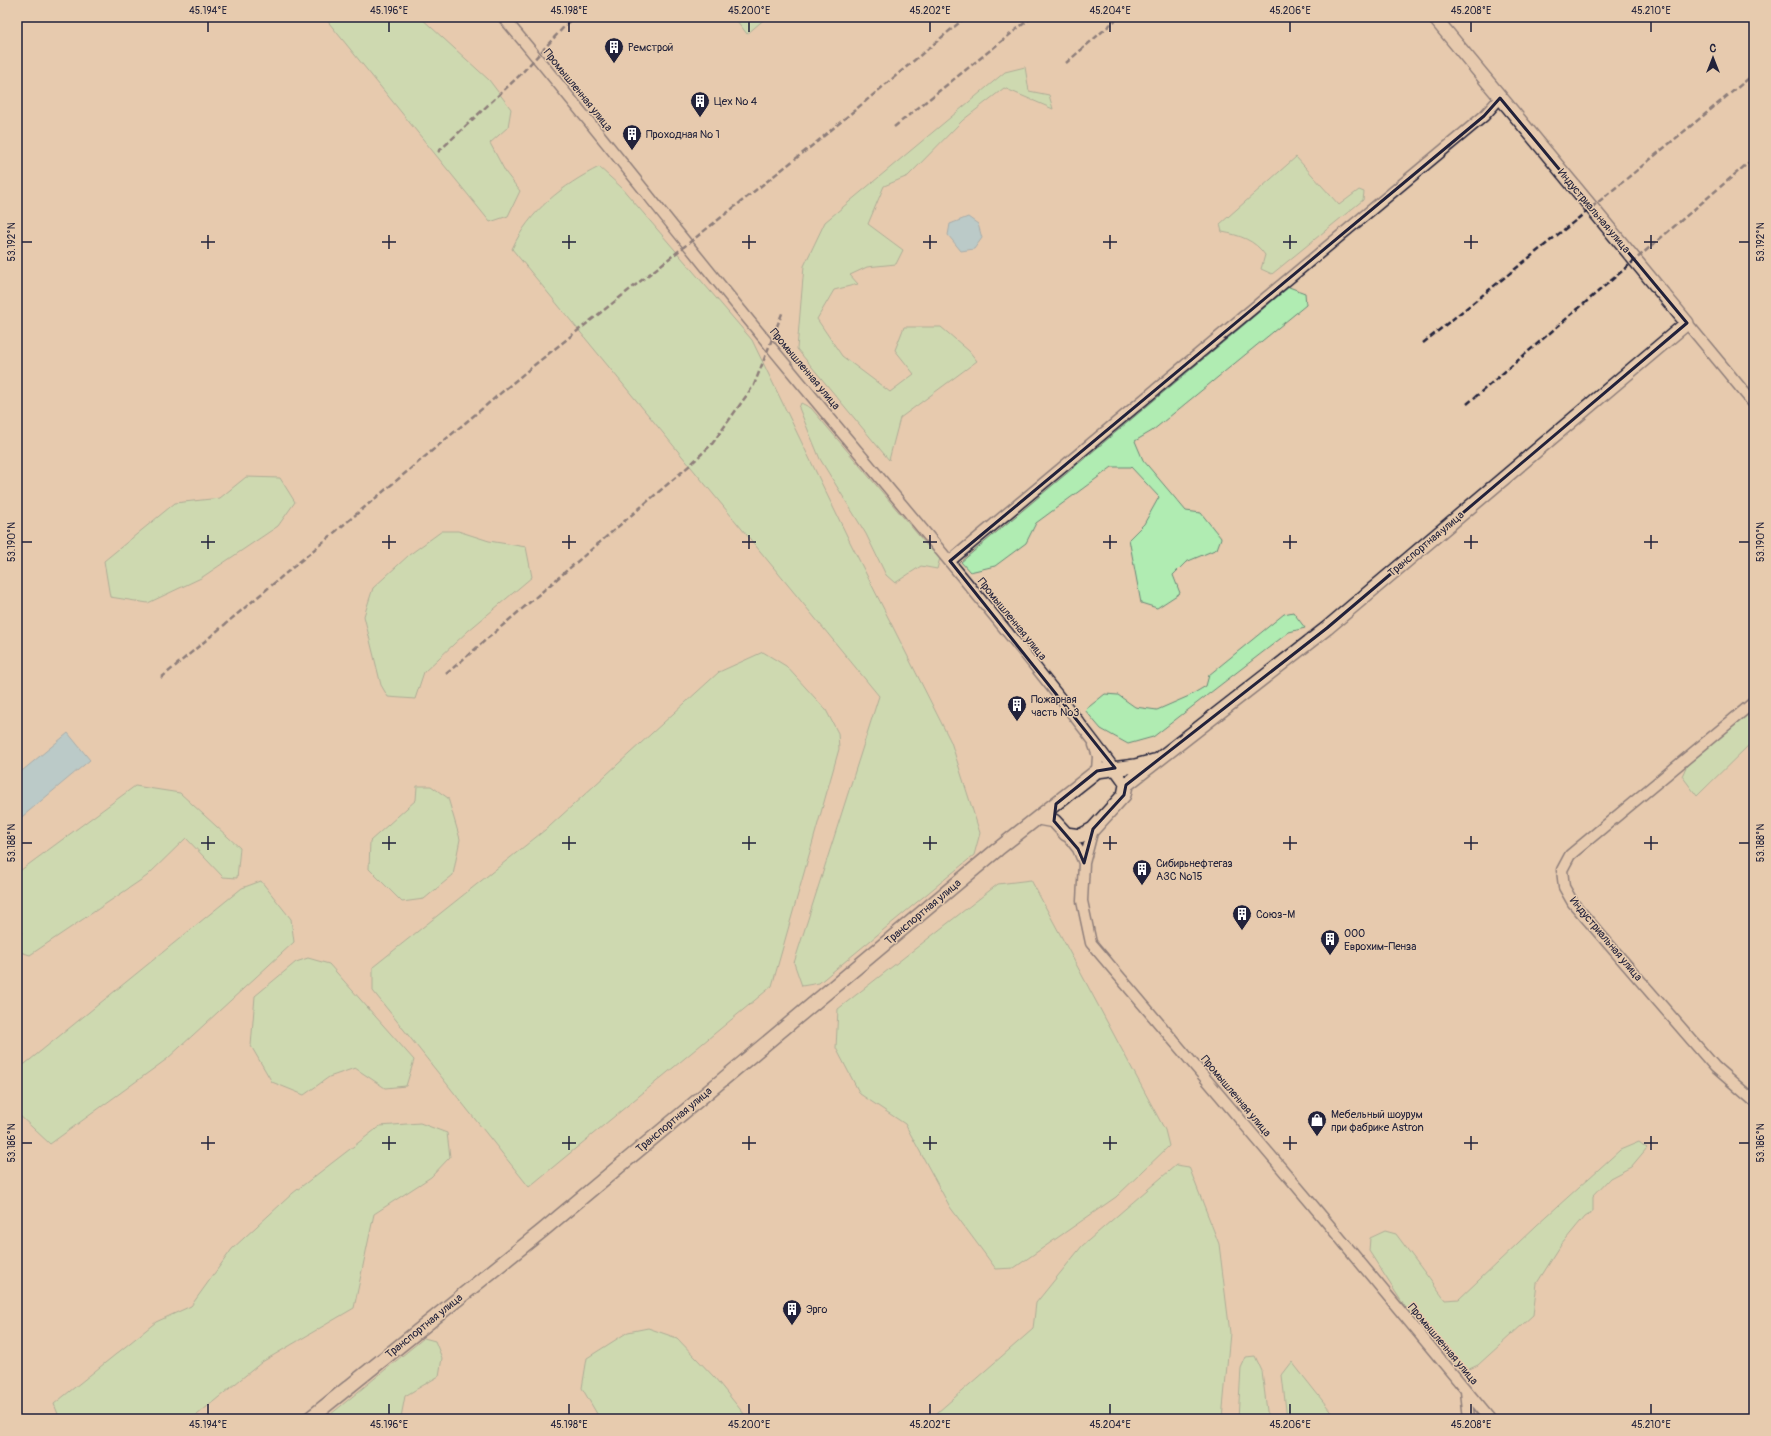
<svg xmlns="http://www.w3.org/2000/svg" width="1771" height="1436" font-family="Pangolin,sans-serif">
<style>
.green{fill:#b0ecb2;stroke:#698776}
.water{fill:#85cae6;stroke:#5d87a2}
.lines{fill:none;stroke-linecap:round;stroke-linejoin:round}
.minor-casing{stroke:#22223b;stroke-width:13}
.tertiary-casing{stroke:#22223b;stroke-width:16}
.minor{stroke:#e7cbae;stroke-width:10}
.tertiary{stroke:#e7cbae;stroke-width:13}
.rail{stroke:#22223b;stroke-width:2.5;stroke-dasharray:6 3;stroke-linecap:butt}
.marked{fill:none;stroke:#22223b;stroke-width:3;stroke-linejoin:round}
.ticks{fill:none;stroke:#22223b;stroke-width:1.5}
.labels{text-anchor:middle;dominant-baseline:central;stroke-width:3;stroke-linejoin:round;paint-order:stroke}
.poi-label{font-size:11px;fill:#22223b;stroke:#e7cbae;text-anchor:start}
.street-label{font-size:11px;fill:#22223b;stroke:#e7cbae}
.neatline{fill:none;stroke:#22223b;stroke-width:1.5}
.ticks-label{font-size:10px;text-anchor:middle;fill:#22223b}
</style>
<rect width="100%" height="100%" fill="#e7cbae"/>
<filter id="ink" filterUnits="userSpaceOnUse"><feTurbulence type="fractalNoise" baseFrequency=".025" numOctaves="2"/><feDisplacementMap in="SourceGraphic" scale="8" xChannelSelector="R" yChannelSelector="G"/><feConvolveMatrix kernelMatrix="1 2 1 2 8 2 1 2 1" color-interpolation-filters="sRGB"/></filter>
<g filter="url(#ink)">
<!-- green -->
<path class="green" d="M326,17H420L489,80L511,109L508,127L490,143L506,173L520,191L508,216L490,222L325,18Z
M741,17H767L747,34L737,21Z
M1025,67L1029,91L1049,95L1053,109L1004,88L963,120L908,176L884,186L868,224L903,250L896,264L867,267L850,275L858,284L834,290L817,319L842,356L890,392L914,374L895,350L904,327H941L969,351L977,361L900,418L889,460L797,349L804,266L825,222L1005,72Z
M1296,157L1339,205L1359,190L1364,192L1363,200L1272,274L1261,269L1265,255C1255,240 1239,235 1222,232L1220,224Z
M599,167L621,187L752,340L850,542L951,742L980,833L974,855L819,983L802,986L794,963L879,696L512,249C529,211 563,185 599,167Z
M1289,287L1305,293L1306,305L1152,431L1135,441L1143,460L1186,511L1201,513L1221,538L1217,549L1186,562L1173,575L1180,593L1157,608L1141,603L1129,539L1144,524L1159,497L1131,467H1112L1036,523L1026,543L995,566L970,572L961,562Z
M801,403L811,408L930,549L940,558L937,569L921,566L895,583L886,575L866,534L820,459L799,408Z
M246,477L280,478L295,502L278,526L201,578L148,603L110,597L104,561L175,503L220,498Z
M442,531H458L489,541L526,547L532,577L468,631L424,672L415,699L388,697L381,685L364,616L373,588L409,555Z
M1293,612L1305,628L1289,632L1153,737L1128,744L1101,729L1085,710L1105,694L1118,695L1135,707L1157,710L1189,696L1206,686L1209,675L1284,614Z
M763,652L786,666L826,710L838,733L839,749L772,986L529,1187L373,991V967L550,826L719,672Z
M1754,708V740L1697,796L1682,776L1687,765Z
M135,786L180,793L240,848L237,878L223,877L186,838L147,876L30,955L17,951V943L22,932L17,924V873Z
M417,786H431L448,798L460,839L453,875L424,899L402,902L369,869L370,841L416,800Z
M1031,880L1165,1130L1169,1146L1116,1197L1014,1268L996,1269L950,1207L905,1124L860,1094L836,1048L838,1009L998,884Z
M261,881L291,919L294,942L167,1059L50,1144L17,1113V1084L20,1068L242,888Z
M308,958L329,964L414,1060L406,1086L385,1088L355,1068L329,1077L304,1095L272,1082L251,1046L255,996L296,962Z
M420,1123L447,1133L450,1157L431,1177L374,1214L354,1308L262,1362L192,1419H60L54,1404L156,1322L191,1306L232,1249L293,1193L380,1126Z
M1639,1142L1647,1148L1631,1167L1610,1178L1593,1196V1211L1585,1216L1561,1245L1537,1283L1533,1315L1478,1365L1463,1372L1407,1310L1369,1251L1370,1238L1385,1231L1396,1234L1445,1300L1459,1299L1537,1225L1620,1150Z
M1176,1165L1189,1167L1219,1244L1230,1333L1222,1419H930L1033,1329L1036,1303L1082,1246Z
M648,1328L677,1338L715,1378L748,1419H600L582,1388L587,1358L628,1332Z
M424,1338L435,1341L442,1358L439,1376L405,1396L401,1417L402,1419H325Z
M1255,1356L1262,1371L1268,1419H1238L1241,1368L1246,1357Z
M1292,1362L1337,1419H1287L1282,1375Z"/>
<!-- water -->
<path class="water" d="M968,217L978,224L982,238L974,249L961,251L948,235L950,224Z
M68,733L90,760L17,821V775Z"/>
<g class="lines">
<!-- minor casing -->
<g class="minor-casing">
<path id="minor" d="M503,17C599,131 690,250 785,364C865,461 947,557 1026,655C1060,698 1094,740 1126,785
M1687,323L1754,404
M950,561L1484,116L1500,98
M1754,702L1570,855L1562,870L1564,887L1573,903L1715,1067L1754,1101
M1094,745L1098,756L1097,771
M1093,829L1084,863L1082,901L1091,943L1310,1202L1490,1419
M1066,834L1078,849L1084,863
M1466,1391L1469,1419"/>
</g>
<!-- tertiary casing -->
<g class="tertiary-casing">
<path id="tertiary" d="M1038,818L1054,821L1066,834L1080,836L1093,829L1124,795L1126,785L1327,628L1687,323L1434,17
M309,1419L542,1231L998,849L1097,771L1135,766L1154,761"/>
</g>
<!-- minor -->
<use href="#minor" class="minor"/>
<!-- tertiary -->
<use href="#tertiary" class="tertiary"/>
<!-- rail -->
<path class="rail" d="M1066,63L1119,17
M894,127L1032,17
M438,152L520,75L573,17
M1423,343L1591,208L1754,74
M1467,404L1754,158
M446,674L690,465L712,444L754,385L783,311
M161,678L533,366L818,141L966,17"/>
</g>
</g>
<!-- marked area -->
<path d="M0 0H1771V1436H0ZM1500,98L1687,323L1327,628L1126,785L1124,795L1093,829L1084,863L1078,849L1054,821L1056,804L1097,771L1115,768L950,561L1484,116Z" fill="#e7cbae" fill-opacity=".55" fill-rule="evenodd"/>
<path class="marked" d="M1500,98L1687,323L1327,628L1126,785L1124,795L1093,829L1084,863L1078,849L1054,821L1056,804L1097,771L1115,768L950,561L1484,116Z"/>
<!-- ticks -->
<path class="ticks" d="M208,22V32M389,22V32M569,22V32M749,22V32M930,22V32M1110,22V32M1290,22V32M1471,22V32M1651,22V32M208,235V249M389,235V249M569,235V249M749,235V249M930,235V249M1110,235V249M1290,235V249M1471,235V249M1651,235V249M22,242H32M201,242H215M382,242H396M562,242H576M742,242H756M923,242H937M1103,242H1117M1283,242H1297M1464,242H1478M1644,242H1658M1739,242H1749M208,535V549M389,535V549M569,535V549M749,535V549M930,535V549M1110,535V549M1290,535V549M1471,535V549M1651,535V549M22,542H32M201,542H215M382,542H396M562,542H576M742,542H756M923,542H937M1103,542H1117M1283,542H1297M1464,542H1478M1644,542H1658M1739,542H1749M208,836V850M389,836V850M569,836V850M749,836V850M930,836V850M1110,836V850M1290,836V850M1471,836V850M1651,836V850M22,843H32M201,843H215M382,843H396M562,843H576M742,843H756M923,843H937M1103,843H1117M1283,843H1297M1464,843H1478M1644,843H1658M1739,843H1749M208,1136V1150M389,1136V1150M569,1136V1150M749,1136V1150M930,1136V1150M1110,1136V1150M1290,1136V1150M1471,1136V1150M1651,1136V1150M22,1143H32M201,1143H215M382,1143H396M562,1143H576M742,1143H756M923,1143H937M1103,1143H1117M1283,1143H1297M1464,1143H1478M1644,1143H1658M1739,1143H1749M208,1404V1414M389,1404V1414M569,1404V1414M749,1404V1414M930,1404V1414M1110,1404V1414M1290,1404V1414M1471,1404V1414M1651,1404V1414"/>
<!-- icons -->
<defs>
<g id="building-pin" transform="scale(1)"><path d="M0 17L-7.5 6A9.5 9.5 0 1 1 7.5 6Z" fill="#22223b" stroke="#e7cbae"/><path d="M-4-6H4V6H1V3H-1V6H-4ZM-2.5-4.3h1.7v1.8h-1.7ZM.8-4.3h1.7v1.8H.8ZM-2.5-1h1.7V.8h-1.7ZM.8-1h1.7V.8H.8Z" fill="#fff"/></g>
<g id="shop-pin" transform="scale(1)"><path d="M0 17L-7.5 6A9.5 9.5 0 1 1 7.5 6Z" fill="#22223b" stroke="#e7cbae"/><path d="M-5-2.5h2.3a2.7 3.5 0 0 1 5.4 0H5L5.5 6h-11ZM-1.5-2.5h3a1.5 2.3 0 0 0-3 0Z" fill="#fff"/></g>
</defs>
<g fill-rule="evenodd">
<use href="#building-pin" x="614" y="47"/>
<use href="#building-pin" x="700" y="101"/>
<use href="#building-pin" x="632" y="134"/>
<use href="#building-pin" x="1017" y="705"/>
<use href="#building-pin" x="1142" y="869"/>
<use href="#building-pin" x="1242" y="914"/>
<use href="#building-pin" x="1330" y="939"/>
<use href="#shop-pin" x="1317" y="1120"/>
<use href="#building-pin" x="792" y="1309"/>
</g>
<g class="labels">
<!-- poi labels -->
<g class="poi-label">
<text x="628" y="47">Ремстрой</text>
<text x="714" y="101">Цех № 4</text>
<text x="646" y="134">Проходная № 1</text>
<text x="1031" y="699">Пожарная<tspan x="1031" dy="13">часть №3</tspan></text>
<text x="1156" y="863">Сибирьнефтегаз<tspan x="1156" dy="13">АЗС №15</tspan></text>
<text x="1256" y="914">Союз-М</text>
<text x="1344" y="933">ООО<tspan x="1344" dy="13">Еврохим-Пенза</tspan></text>
<text x="1331" y="1114">Мебельный шоурум<tspan x="1331" dy="13">при фабрике Astron</tspan></text>
<text x="806" y="1309">Эрго</text>
</g>
<!-- street labels -->
<g class="street-label">
<text transform="translate(578 90) rotate(51)">Промышленная улица</text>
<text transform="translate(1594 211) rotate(50)">Индустриальная улица</text>
<text transform="translate(805 369) rotate(50)">Промышленная улица</text>
<text transform="translate(1426 544) rotate(-40)">Транспортная улица</text>
<text transform="translate(1012 619) rotate(51)">Промышленная улица</text>
<text transform="translate(923 912) rotate(-40)">Транспортная улица</text>
<text transform="translate(1606 939) rotate(50)">Индустриальная улица</text>
<text transform="translate(1236 1096) rotate(50)">Промышленная улица</text>
<text transform="translate(674 1120) rotate(-40)">Транспортная улица</text>
<text transform="translate(424 1326) rotate(-39)">Транспортная улица</text>
<text transform="translate(1443 1344) rotate(50)">Промышленная улица</text>
</g>
</g>
<!-- margin -->
<rect width="1771" height="1436" fill="none" stroke="#e7cbae" stroke-width="44"/>
<!-- north arrow -->
<g transform="translate(1713 58)" stroke="#e7cbae" stroke-width="3" paint-order="stroke">
<path d="M0-3L7 15L0 10L-7 15Z" fill="#22223b"/>
<text y="-6" font-size="11" font-weight="bold" text-anchor="middle" fill="#22223b">С</text>
</g>
<rect x="22" y="22" width="1727" height="1392" class="neatline"/>
<g class="ticks-label">
<text x="208" y="14">45.194°E</text>
<text x="389" y="14">45.196°E</text>
<text x="569" y="14">45.198°E</text>
<text x="749" y="14">45.200°E</text>
<text x="930" y="14">45.202°E</text>
<text x="1110" y="14">45.204°E</text>
<text x="1290" y="14">45.206°E</text>
<text x="1471" y="14">45.208°E</text>
<text x="1651" y="14">45.210°E</text>
<text transform="translate(11 242) rotate(-90)" y="4">53.192°N</text>
<text transform="translate(1760 242) rotate(-90)" y="4">53.192°N</text>
<text transform="translate(11 542) rotate(-90)" y="4">53.190°N</text>
<text transform="translate(1760 542) rotate(-90)" y="4">53.190°N</text>
<text transform="translate(11 843) rotate(-90)" y="4">53.188°N</text>
<text transform="translate(1760 843) rotate(-90)" y="4">53.188°N</text>
<text transform="translate(11 1143) rotate(-90)" y="4">53.186°N</text>
<text transform="translate(1760 1143) rotate(-90)" y="4">53.186°N</text>
<text x="208" y="1428">45.194°E</text>
<text x="389" y="1428">45.196°E</text>
<text x="569" y="1428">45.198°E</text>
<text x="749" y="1428">45.200°E</text>
<text x="930" y="1428">45.202°E</text>
<text x="1110" y="1428">45.204°E</text>
<text x="1290" y="1428">45.206°E</text>
<text x="1471" y="1428">45.208°E</text>
<text x="1651" y="1428">45.210°E</text>
</g>
</svg>
